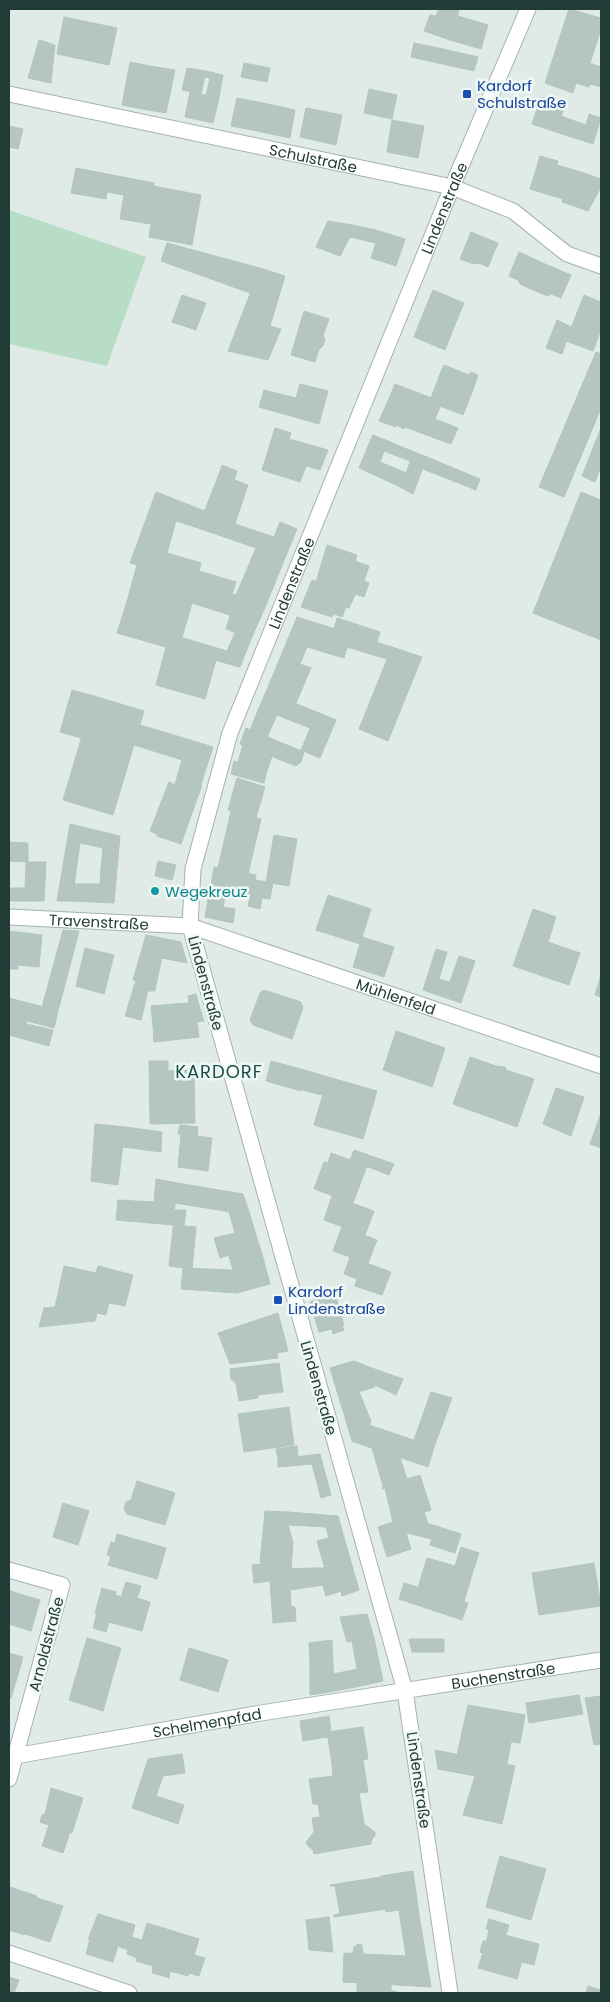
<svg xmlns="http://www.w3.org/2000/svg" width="610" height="2002" font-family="Poppins,sans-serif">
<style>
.green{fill:#b8ddc6}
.building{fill:#b5c6c1;stroke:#b2c5bf}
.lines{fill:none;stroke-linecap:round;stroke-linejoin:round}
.minor-casing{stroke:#a3b3af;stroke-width:17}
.tertiary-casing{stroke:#a3b3af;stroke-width:17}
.minor{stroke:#fff;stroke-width:15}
.tertiary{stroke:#fff;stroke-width:15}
.transit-dot{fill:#1a4fb4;stroke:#f0f8f5;stroke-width:2}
.culture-dot{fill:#0f9aa8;stroke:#f0f8f5;stroke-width:2}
.labels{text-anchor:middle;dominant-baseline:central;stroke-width:5;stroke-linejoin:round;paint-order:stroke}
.transit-label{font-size:15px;fill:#164399;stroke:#f0f8f5;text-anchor:start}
.street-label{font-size:15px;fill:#213c37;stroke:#f0f8f5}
.culture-label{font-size:15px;fill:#0d838f;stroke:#f0f8f5;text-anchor:start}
.quarter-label{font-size:18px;letter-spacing:1px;fill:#1c4e47;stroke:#f0f8f5}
</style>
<rect width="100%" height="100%" fill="#e0ebe7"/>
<!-- green -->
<path class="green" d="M9,210L146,257L107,366L9,344Z"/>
<!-- building -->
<path class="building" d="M439,9H451L459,11L450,40L424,31L430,15L436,16Z
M569,9L601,18V29L590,63L555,52Z
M458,16L488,25L481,49L450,40Z
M64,17L117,28L109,65L57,54Z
M39,40L55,45L51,83L28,78Z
M414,43L443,49L438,63L411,57Z
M443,49L478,57L474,71L438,63Z
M555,52L583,61L573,93L545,83Z
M583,61L601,67V87L590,84L589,87L576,83Z
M130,62L150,66L142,109L122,105Z
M244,63L270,68L267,82L241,77Z
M150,66L175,70L166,113L142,109Z
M187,68L206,71L201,94L182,90Z
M206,71L223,75L219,98L206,95L210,78L205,77Z
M369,89L397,95L392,119L364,113Z
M190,92L219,98L213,123L185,117Z
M541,97L565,105L556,132L532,124Z
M237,98L263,103L257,131L231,126Z
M263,103L295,110L290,138L257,131Z
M306,108L342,115L336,145L300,137Z
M589,114L601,118L593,144L556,132L561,116L586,125Z
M392,120L424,126L418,158L387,152Z
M9,126L23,129L18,149L9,147Z
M540,156L558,161L557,165L587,174L577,207L562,202L563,199L530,189Z
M76,168L154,183L153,186L201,195L192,245L149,237L151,224L120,219L124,195L107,192L106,199L71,193Z
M587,174L601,179V187L588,211L577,207Z
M328,221L352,225L350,237L340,256L316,247Z
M352,225L376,230L405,239L396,266L371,258L376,243L350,237Z
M471,232L498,243L488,267L479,263L474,264L460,259Z
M167,243L260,268L250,293L161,261Z
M519,252L545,264L533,290L520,284L518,280L509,276Z
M545,264L571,275L561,298L551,294L548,296L533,290Z
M260,268L285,276L270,326L281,329L268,360L228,351Z
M433,290L464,303L454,327L423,314Z
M182,295L206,303L196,330L172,322Z
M584,295L601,302V329L593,351L566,341Z
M304,311L329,319L323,336L325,339L323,346L319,349L315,362L291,355Z
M423,314L454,327L445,350L414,337Z
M557,320L571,327L562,354L546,348Z
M596,352L601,354V408L564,497L539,487Z
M444,365L469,375L471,372L478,375L474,387L440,374Z
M440,374L474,387L463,415L440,406L442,402L431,398Z
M300,384L328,391L319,424L259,407L264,390L296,398Z
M395,384L442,402L435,419L388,401Z
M388,401L458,428L451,444L405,427L404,429L396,425V427L379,421Z
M275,428L291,433L289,439L328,450L320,470L267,454Z
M601,428V466L595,482L582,476Z
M373,435L388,441L384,451L369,444Z
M388,441L414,452L410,461L384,451Z
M369,444L384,451L380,462L399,470L394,484L359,468Z
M414,452L427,457L419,478L406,473Z
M267,454L306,466L300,482L262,470Z
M427,457L480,479L476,490L423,469Z
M222,465L237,471L234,480L219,474Z
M399,470L419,478L413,494L394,484Z
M219,474L248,485L230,539L198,528Z
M156,492L205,511L198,528L176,521L167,553L137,544Z
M581,492L601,500V640L533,613Z
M280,522L297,529L285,558L230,539L235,524L274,537Z
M137,544L201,563L196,583L130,563Z
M327,545L357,555L345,591L316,582Z
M256,548L285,558L266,605L236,595Z
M355,561L369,566L364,581L369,583L364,597L345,591Z
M137,565L190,582L185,601L192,603L182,638L173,635L179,614L128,598Z
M199,571L236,582L232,594L196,583Z
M312,580L343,591L332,617L301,607Z
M190,582L236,595L230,615L185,601Z
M343,591L355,595L349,608L346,607L342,617L334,614Z
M236,596L266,605L251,639L226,629Z
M128,598L179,614L169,648L117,633Z
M297,617L351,634L344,658L307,647L300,664L311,668L296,703L266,692Z
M337,618L380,632L377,642L334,629Z
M235,633L251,639L240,667L169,648L173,635L227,651Z
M351,634L392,647L387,659L347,647Z
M166,647L216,660L205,699L156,685Z
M392,647L422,657L388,741L359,729Z
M72,690L94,696L81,738L60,732Z
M266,692L317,712L310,728L259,708Z
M94,696L144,711L113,815L63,800Z
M259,708L277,715L267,737L250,730Z
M317,712L336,720L320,758L301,750Z
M140,725L154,729L147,749L134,745Z
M246,728L304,752L301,762L296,766L240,744Z
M154,729L213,747L201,784L177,777L182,760L147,749Z
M243,745L272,756L267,771L238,762Z
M234,761L267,771L264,783L231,774Z
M177,777L202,785L181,844L157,836V834L150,831L169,782L175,785Z
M237,778L265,787L256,818L228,810Z
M231,811L261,819L248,874L218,868Z
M70,824L120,836L117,869L101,867L103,848L80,843L72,901H57Z
M274,835L297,839L289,886L266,882Z
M9,842L28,843V862L9,861Z
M158,861L176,865L172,880L155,876Z
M26,862H46L44,901H9V888H25Z
M101,867L117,869L114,903L72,901L74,884H100Z
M214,867L256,875L255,880L273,883L270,899L262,898L260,909L248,906L251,894L211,885Z
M209,894L225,897L223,907L235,909L233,923L205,917Z
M328,895L371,909L360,944L316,930Z
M533,909L556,917L548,942L580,953L569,985L513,966Z
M63,930L79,931L58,1011L42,1007Z
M9,931L42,935L39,967L18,965V969H10Z
M146,935L166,939L156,985L133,980Z
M362,937L394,947L384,977L353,967Z
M166,939L181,942L187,963L162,958Z
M85,948L114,955L104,994L76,986Z
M436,949L447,952L439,979L450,982L459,956L475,961L461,1003L423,990Z
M601,975V997L595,995Z
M136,980L156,985L155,991H148L141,1020L125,1016Z
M264,990L301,1002L303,1008L292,1039L253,1025L250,1020L260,993Z
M196,994L198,1002L189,1003L188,996Z
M9,998L32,1004L26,1024L53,1030L49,1046L9,1035Z
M198,1002L204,1021L153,1026L151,1006Z
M32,1004L58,1011L54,1028L27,1021Z
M197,1022L199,1037L154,1042L153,1026Z
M396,1031L445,1048L432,1087L383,1070Z
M470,1057L496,1066L505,1067L506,1070L534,1079L517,1127L453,1104Z
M149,1061H168V1071L194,1070L195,1123L150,1124Z
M271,1061L308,1071L301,1091L266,1081Z
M308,1071L328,1077L322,1095L302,1090Z
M328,1077L377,1091L363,1139L314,1125Z
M556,1088L584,1097L571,1136L543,1124Z
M601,1113V1148L590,1144Z
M95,1124L125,1127L118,1185L91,1181Z
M180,1125L198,1127L197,1136L178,1134Z
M125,1127L162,1132L161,1152L123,1147Z
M181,1134L212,1138L208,1171L178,1167Z
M354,1150L394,1164L389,1175L350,1160Z
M331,1153L367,1166L353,1203L314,1189L324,1162L328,1163Z
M156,1179L177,1183L173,1225L116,1220L118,1200L154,1202Z
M177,1183L243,1194L250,1215L175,1203Z
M332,1196L374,1211L365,1235L324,1220Z
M175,1210H186L184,1226L196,1227L192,1269L169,1266Z
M229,1212L250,1215L264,1261L233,1270L223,1236L235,1233Z
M342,1227L377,1240L368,1263L333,1251Z
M223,1236L229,1255L220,1258L214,1238Z
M350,1257L391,1272L382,1295L355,1286L357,1279L344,1274Z
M264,1261L270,1284L237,1293L181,1289L183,1268L233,1270Z
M64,1266L96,1273L98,1266L133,1275L125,1306L109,1303L106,1315L97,1313L95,1321L39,1327L44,1308L55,1307Z
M335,1294L344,1325H342L344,1330L333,1334L332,1329L319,1332L310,1302Z
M278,1313L288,1351L277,1353L278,1358L230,1364L218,1333Z
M354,1361L369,1367L375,1387L339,1398L330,1368Z
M279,1363L283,1392L258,1395V1398L239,1401L236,1383L231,1379L230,1369Z
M369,1367L403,1379L396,1395L375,1385Z
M359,1392L371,1421L344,1414L339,1398Z
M431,1392L452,1398L434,1447L414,1440Z
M289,1407L294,1445L244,1452L238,1414Z
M344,1414L371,1421L363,1445L352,1441Z
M369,1425L434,1447L428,1467L363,1445Z
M297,1446L298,1456L278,1459L276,1449Z
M372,1448L400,1458L407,1479L383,1486Z
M320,1454L331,1495L321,1498L312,1464L278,1467V1459Z
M420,1475L431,1510L393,1522L385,1488L382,1489V1487Z
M137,1481L175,1493L165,1525L127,1514L124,1509L126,1502L131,1500Z
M63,1503L89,1511L78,1545L53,1537Z
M265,1511L289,1512L288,1525L293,1543L291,1569L260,1562Z
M289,1512L338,1516L343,1534L329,1538L326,1527L288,1525Z
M424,1512L428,1524L407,1517Z
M407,1517L436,1526L432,1539L407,1533L402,1519Z
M402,1519L411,1549L387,1557L378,1527Z
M436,1526L461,1534L455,1553L430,1545Z
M117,1534L166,1548L157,1579L108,1565L111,1556L107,1555L111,1542L115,1543Z
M343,1534L351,1562L325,1569L317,1541Z
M461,1547L479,1553L473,1571L455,1566Z
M427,1558L473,1571L464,1602L418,1588Z
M351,1562L359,1590L342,1596L341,1591L326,1596L320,1575L316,1576L314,1568H325V1569Z
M269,1563L286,1569L314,1568L316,1576L320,1575L323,1585L290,1590L291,1606L295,1607L296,1621L273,1623L270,1581L254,1583L252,1565Z
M594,1563L601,1606L539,1615L532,1573Z
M126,1582L141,1586L137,1598L150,1602L142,1631L109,1622L106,1632L93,1628L97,1613H95L102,1588L116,1592L115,1595L121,1597Z
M404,1583L468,1603L462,1620L399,1599Z
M9,1590L16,1593L9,1618Z
M16,1593L40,1600L31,1631L9,1624Z
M367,1614L374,1638L347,1642L340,1617Z
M87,1638L121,1648L112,1679L78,1669Z
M374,1638L383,1681L356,1687L353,1670L357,1669L352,1641Z
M409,1639H444V1652H412Z
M332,1640L334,1691L323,1693L322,1664H310L309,1643Z
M189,1648L228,1660L218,1692L180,1680Z
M9,1653L23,1657L17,1678L9,1675Z
M310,1664H322L323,1693L310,1695Z
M78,1669L112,1679L103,1711L69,1700Z
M353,1670L356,1687L334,1691L333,1674Z
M9,1675L17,1678L11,1698H9Z
M579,1695L583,1714L529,1723L526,1703Z
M601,1696V1744L594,1745L585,1698Z
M468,1705L525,1715L520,1743L511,1742L507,1764L457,1755Z
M329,1716L331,1732H327L328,1737L303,1741L300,1721Z
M363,1727L368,1759L332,1764L327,1732Z
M435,1750L515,1766L502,1824L463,1815L475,1776L438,1769Z
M182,1754L185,1773L163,1776L156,1796L184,1805L178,1824L132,1808L148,1759Z
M363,1760L368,1792L359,1793L362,1811L320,1817L318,1804H313L309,1779L333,1776L332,1764Z
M51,1788L83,1798L72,1833L40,1822L42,1815L45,1814Z
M362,1811L364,1824L375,1832V1835L371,1841V1844L314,1854L313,1850L307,1845L306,1842L314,1832L312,1818Z
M49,1825L70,1832L63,1853L42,1846Z
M500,1856L546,1869L531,1920L486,1907Z
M413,1871L420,1921L401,1924L399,1910L386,1912L381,1876Z
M381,1877L386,1909L334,1917V1915L340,1914L335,1886H330V1885Z
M10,1887L37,1896L24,1935L9,1930Z
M37,1898L63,1906L50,1942L25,1934Z
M98,1914L125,1922L113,1962L86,1954L90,1939H88Z
M329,1917L331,1934L308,1938L306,1920Z
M489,1919L509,1925L503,1944L487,1939L489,1930L486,1929Z
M420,1921L431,1987L364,1983L363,1954L406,1956L401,1924Z
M125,1922L135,1925L128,1950L118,1946Z
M147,1923L173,1931L160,1975L152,1973L153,1966L136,1961Z
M173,1931L199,1939L188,1976L170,1971L169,1978L160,1975Z
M331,1934L333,1952L309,1950L308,1938Z
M505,1935L539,1944L534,1965L522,1962L525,1950L503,1944Z
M132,1937L142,1940L137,1958L127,1954Z
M487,1939L525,1950L517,1979L478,1968L483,1953L480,1952L483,1941H486Z
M358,1944L362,1945L363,1954L353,1953L354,1947Z
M344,1953L363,1954L364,1983L343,1982Z
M194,1955L205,1958L199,1976L189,1973Z
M9,1977L19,1980L14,1993H9Z
M357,1983L391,1985V1991H396V1993H357Z
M588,1986L601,1990V1993H586Z"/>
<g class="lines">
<!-- minor casing -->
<g class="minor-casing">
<g id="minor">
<path id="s1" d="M9,94L452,187L513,211L567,254L601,266"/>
<path id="s2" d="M9,917L190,926L601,1066"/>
<path d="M9,1570L62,1585L9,1779"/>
<path id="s3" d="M9,1757L261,1713L601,1660"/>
<path d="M9,1953L129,1993"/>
</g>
</g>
<!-- tertiary casing -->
<g class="tertiary-casing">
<g id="tertiary">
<path id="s4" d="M450,1993L405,1691L190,926L193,869L230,733L452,187L528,9"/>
</g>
</g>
<!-- minor -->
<use href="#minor" class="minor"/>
<!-- tertiary -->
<use href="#tertiary" class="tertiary"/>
</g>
<!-- markers -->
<g class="transit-dot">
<rect x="462" y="89" width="10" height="10" rx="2.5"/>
<rect x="273" y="1295" width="10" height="10" rx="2.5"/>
</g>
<circle class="culture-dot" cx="155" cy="891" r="5"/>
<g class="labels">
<!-- transit labels -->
<g class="transit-label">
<text x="477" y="85">Kardorf<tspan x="477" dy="17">Schulstraße</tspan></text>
<text x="288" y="1291">Kardorf<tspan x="288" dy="17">Lindenstraße</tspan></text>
</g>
<!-- street labels -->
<g class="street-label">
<text stroke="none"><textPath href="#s1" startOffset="311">Schulstraße</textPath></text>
<text stroke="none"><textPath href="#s4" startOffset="1865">Lindenstraße</textPath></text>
<text stroke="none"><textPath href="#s4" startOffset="1460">Lindenstraße</textPath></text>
<text stroke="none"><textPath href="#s2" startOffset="90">Travenstraße</textPath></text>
<text transform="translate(206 983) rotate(75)">Lindenstraße</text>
<text stroke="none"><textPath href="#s2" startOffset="399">Mühlenfeld</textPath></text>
<text transform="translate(319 1388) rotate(74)">Lindenstraße</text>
<text transform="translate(46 1644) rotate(-75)">Arnoldstraße</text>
<text stroke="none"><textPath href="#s3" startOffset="501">Buchenstraße</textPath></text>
<text stroke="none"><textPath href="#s3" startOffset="201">Schelmenpfad</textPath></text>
<text transform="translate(419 1780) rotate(82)">Lindenstraße</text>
</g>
<!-- culture labels -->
<g class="culture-label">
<text x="165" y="891">Wegekreuz</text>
</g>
<!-- quarter labels -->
<g class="quarter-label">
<text x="219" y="1071">KARDORF</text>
</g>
</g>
<!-- border -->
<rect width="610" height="2002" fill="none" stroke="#213c37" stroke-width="20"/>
</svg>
